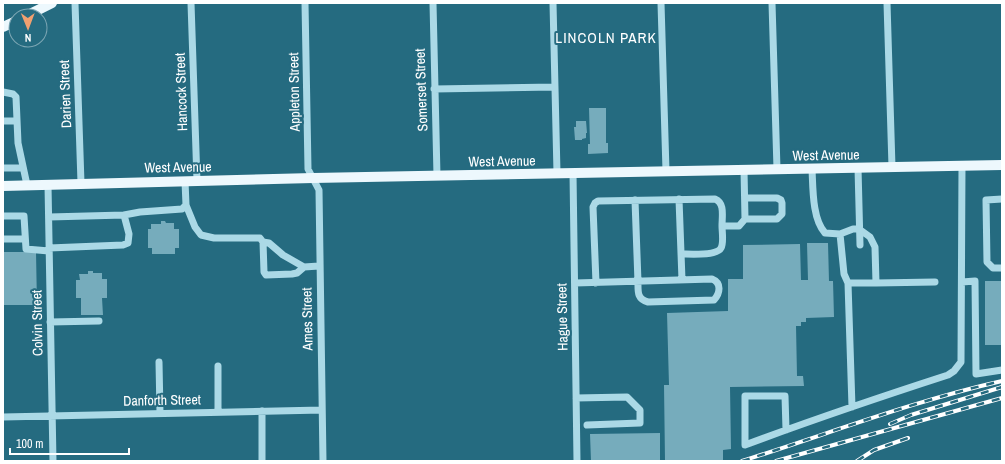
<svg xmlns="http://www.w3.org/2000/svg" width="1005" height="464" font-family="'Archivo Narrow',sans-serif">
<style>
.building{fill:#76acbc}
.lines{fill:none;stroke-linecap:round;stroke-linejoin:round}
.minor{stroke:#abd9e6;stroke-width:7}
.major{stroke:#edf8fd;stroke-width:10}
.rail-casing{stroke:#fff;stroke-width:4}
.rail{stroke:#256b80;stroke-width:2.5;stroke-dasharray:8;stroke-linecap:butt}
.labels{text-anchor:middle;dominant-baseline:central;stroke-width:4;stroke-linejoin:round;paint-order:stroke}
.street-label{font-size:14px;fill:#fff;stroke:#256b80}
.neighbourhood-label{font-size:15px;letter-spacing:1px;fill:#fff;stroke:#256b80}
</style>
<rect width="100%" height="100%" fill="#256b80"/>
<!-- building -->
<path class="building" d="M589,108H606V143H608V153L588,154V144H590Z
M576,121H586L587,133H586V138L582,139V140H575L574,127H576Z
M161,221H165L166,223H174V229H179V248H175V254H152V248H148V229H151V224H161Z
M807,243H828L829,281H833L834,317L806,318V322H801V326H796L797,376H803L804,386L730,387L731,449L723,450V461H665L664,385H669L667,313L728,311V279H743V245L800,244L801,280H808Z
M3,252H36L37,305H3Z
M88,271H93V273H102V279H107V298H102L103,315H81V298H76V280H80L79,274H88Z
M985,281H1002V345H985Z
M660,433V461H591L590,434Z"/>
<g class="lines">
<!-- minor -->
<path class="minor" d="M75,3L81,183
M191,3L197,181
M305,3L308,169L319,190L323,461
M433,3L437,176
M553,3L557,173
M661,3L666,171
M772,3L777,169
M887,3L892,167
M434,89L554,87
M3,92L13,94L16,97L18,143L27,185
M3,121H17
M3,168H23
M858,168L860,245
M812,169C813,187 812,219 825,233L840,234L844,274L848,283L852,407
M573,173L577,461
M185,181L186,205L195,227L201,235L214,238H260L263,242L264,272L266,275L292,274L297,273L304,267L319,266
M48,185L53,461
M745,198H777L781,200L782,203V214L777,219H745
M679,199L682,280
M1002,199L986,200L987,262L993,268H1002
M124,215L140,212L182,209L186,205
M3,216H24L26,249L49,251
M49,217L124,215L129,234L128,243L123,245L49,248
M840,234L853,229H859L870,237L875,247L876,283L935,282
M3,239H25
M263,242L269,243L283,255L304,267
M681,254C690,254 717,256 721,248C724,243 722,232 722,226
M962,282L975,281L976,374L1002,370
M575,283L712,279C722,283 720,293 714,300L648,302C637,299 638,292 638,282L635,200
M596,283L593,207L595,203L598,201L715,199C725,203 722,216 722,226H739L745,219L744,170
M848,283H876
M50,322L99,321
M159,362L160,413
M576,398L627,397L640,410V423L587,425
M262,411V461
M218,412V366
M3,417L322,410
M786,430L785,396H745V445C812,420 880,397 948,375L954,371L961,362L962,166"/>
<!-- major -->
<path class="major" d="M26,16L52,3
M3,27L16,21
M3,186L313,178L1002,165"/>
<!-- rail casing -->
<g class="rail-casing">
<path id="rail" d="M890,424L911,415L1002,387
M742,461C828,434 913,401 1002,381
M776,461L1002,398
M857,461L874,450L908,438"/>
</g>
<!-- rail -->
<use href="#rail" class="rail"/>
</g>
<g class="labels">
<!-- street labels -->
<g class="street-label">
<text transform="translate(421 90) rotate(-92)">Somerset Street</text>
<text transform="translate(181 92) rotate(-92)">Hancock Street</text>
<text transform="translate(294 92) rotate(-91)">Appleton Street</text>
<text transform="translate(65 94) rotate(-92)">Darien Street</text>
<text transform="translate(826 155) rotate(-1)">West Avenue</text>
<text transform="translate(502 161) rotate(-1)">West Avenue</text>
<text transform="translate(178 167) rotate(-1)">West Avenue</text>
<text transform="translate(562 317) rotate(-91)">Hague Street</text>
<text transform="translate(307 319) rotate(-91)">Ames Street</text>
<text transform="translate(37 323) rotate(-91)">Colvin Street</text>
<text transform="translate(162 400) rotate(-1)">Danforth Street</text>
</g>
<!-- neighbourhood labels -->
<g class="neighbourhood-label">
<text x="606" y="37">LINCOLN PARK</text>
</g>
</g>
<!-- border -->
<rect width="1005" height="464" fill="none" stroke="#ffffff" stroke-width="8"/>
<!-- north arrow -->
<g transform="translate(28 28) rotate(179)"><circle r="19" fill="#256b80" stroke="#7ca6b3"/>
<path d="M0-3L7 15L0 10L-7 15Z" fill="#f0a070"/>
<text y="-6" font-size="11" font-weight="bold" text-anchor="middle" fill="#ffffff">N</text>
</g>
<!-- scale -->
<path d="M10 448v6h119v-6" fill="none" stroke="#ffffff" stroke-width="2"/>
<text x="16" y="448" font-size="12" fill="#ffffff" stroke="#256b80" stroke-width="3" paint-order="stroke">100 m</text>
</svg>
